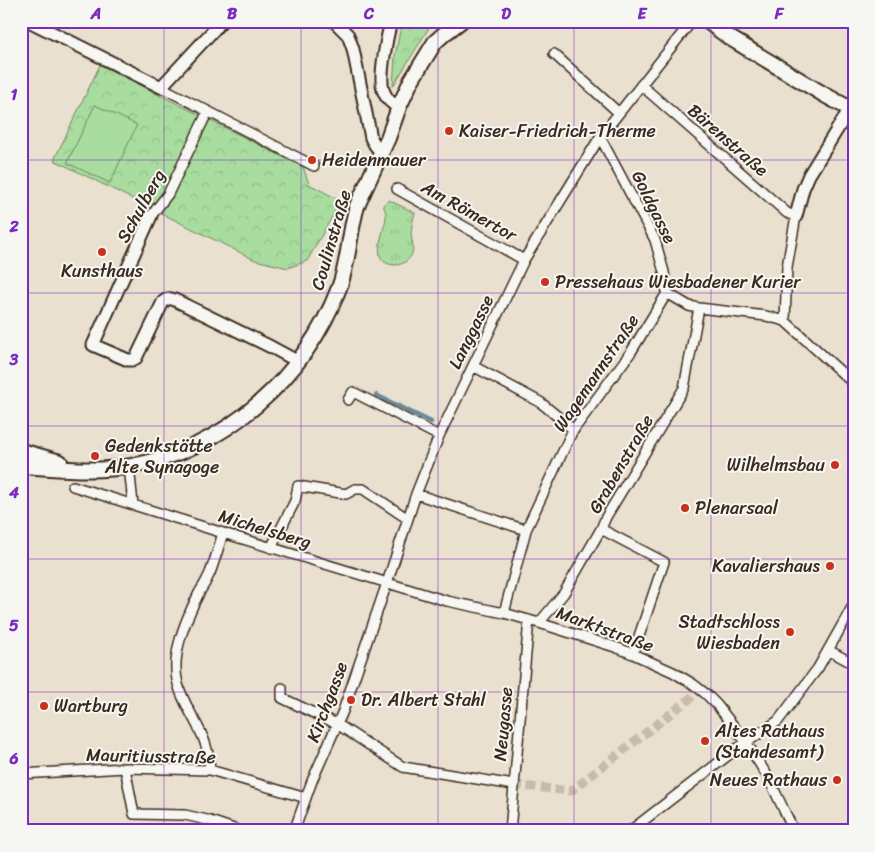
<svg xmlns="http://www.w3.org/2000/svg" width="875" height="852" font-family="Sriracha,sans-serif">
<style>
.grass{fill:url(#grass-tufts);stroke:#72845e}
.park{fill:url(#park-crowns);stroke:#72845e}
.pitch{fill:#a8dd9f;stroke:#72845e}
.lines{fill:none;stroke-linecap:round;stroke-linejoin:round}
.stream{stroke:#6b8999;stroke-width:4.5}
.pedestrian-tunnel{stroke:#c7bcac;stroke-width:9;stroke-dasharray:9 4.5;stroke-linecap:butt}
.pedestrian-casing{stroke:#3b2a1e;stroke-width:12}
.minor-casing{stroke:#3b2a1e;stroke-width:15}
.tertiary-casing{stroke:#3b2a1e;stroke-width:18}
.pedestrian{stroke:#f6f6f2;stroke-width:9}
.minor{stroke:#f6f6f2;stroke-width:11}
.tertiary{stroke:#f6f6f2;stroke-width:14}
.grid{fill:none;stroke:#7b2cbf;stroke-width:1;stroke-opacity:0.55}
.poi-dot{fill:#c8321e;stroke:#f6f6f2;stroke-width:2}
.labels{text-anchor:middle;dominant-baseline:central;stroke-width:4;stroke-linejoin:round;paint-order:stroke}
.poi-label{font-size:18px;fill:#3b2a1e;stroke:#f6f6f2;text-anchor:start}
.street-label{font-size:18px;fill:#3b2a1e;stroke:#f6f6f2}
.neatline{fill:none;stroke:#7b2cbf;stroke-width:2}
.grid-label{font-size:16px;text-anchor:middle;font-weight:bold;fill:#7b2cbf}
</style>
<defs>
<pattern id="grass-tufts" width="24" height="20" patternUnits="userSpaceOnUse" patternTransform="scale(1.25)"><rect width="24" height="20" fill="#a8dd9f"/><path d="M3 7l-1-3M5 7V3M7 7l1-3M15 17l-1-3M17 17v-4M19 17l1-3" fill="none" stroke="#92be88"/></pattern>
<pattern id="park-crowns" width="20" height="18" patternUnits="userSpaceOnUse" patternTransform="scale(1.25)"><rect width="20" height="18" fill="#a8dd9f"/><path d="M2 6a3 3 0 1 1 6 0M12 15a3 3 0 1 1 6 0" fill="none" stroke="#92be88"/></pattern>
</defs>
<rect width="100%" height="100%" fill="#eae0d0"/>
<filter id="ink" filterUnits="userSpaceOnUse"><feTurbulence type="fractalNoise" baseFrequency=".02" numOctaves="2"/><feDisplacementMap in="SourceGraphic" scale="10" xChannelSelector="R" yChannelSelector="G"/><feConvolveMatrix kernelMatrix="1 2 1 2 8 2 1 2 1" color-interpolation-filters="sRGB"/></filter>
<g filter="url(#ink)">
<!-- grass -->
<path class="grass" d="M389,200L415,213C413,219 412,226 411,232C411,238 413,243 413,248C413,257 405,265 395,265C367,264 385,231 386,217C386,212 385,209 383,205Z"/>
<!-- park -->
<path class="park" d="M402,21H435L427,31L393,86L395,56Z
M100,65L303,167L309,184L341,201L307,261L288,268L255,260L54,160Z"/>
<!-- pitch -->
<path class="pitch" d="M95,105L137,125L110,183L67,163Z"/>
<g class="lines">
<!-- stream -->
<path class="stream" d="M376,395L431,422"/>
<!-- pedestrian-tunnel -->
<path class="pedestrian-tunnel" d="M514,785L571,791L701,690"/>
<!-- pedestrian casing -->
<g class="pedestrian-casing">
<path id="pedestrian" d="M554,54L619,113
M641,85L787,213L796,216L787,267L785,321
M161,87L314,166
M600,137L655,240L664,272L667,293L689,306L699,308L766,316L785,321L854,384
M397,189L524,260
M151,216L168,194L208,111
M473,366L540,402L574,430
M348,400L353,392L439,436
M129,466L133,504
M73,486L223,533L447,601L504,613L539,623L615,647L633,654L673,672L693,684L706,694L717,705L746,742L768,777L794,831
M416,494L526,530
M601,529L664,562L633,654
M271,548L295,501L298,486L346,494L355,489H363L408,519
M504,613L526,530L572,432L631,352L667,293
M539,623L564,593L601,529L606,517L684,388L699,308
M828,650L854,664
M282,688V698L337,724L403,767L514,785
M125,768L134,814L185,815L207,820L240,831
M210,770C209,759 208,749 204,740C197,721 183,704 178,684C170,655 186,619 199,593C203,587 207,580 210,573C215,560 219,546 223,533
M21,774L125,768L210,770L306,798
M294,831L312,781L343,711L387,583L416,494L439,436L510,289L524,260L600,137L692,21
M510,831L529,620
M630,831L735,750L778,721L818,668L854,604"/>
</g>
<!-- minor casing -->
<g class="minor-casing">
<path id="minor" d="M29,21L161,87L222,21
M334,21L348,35L353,49L371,138L375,145L381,153
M391,21C387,37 379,75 383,90C386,98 391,104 399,107
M151,216L93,345L128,360H132L136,358L163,302C168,298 170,298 175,300L271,347L297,361
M796,216L803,189L809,175L854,102"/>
</g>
<!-- tertiary casing -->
<g class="tertiary-casing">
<path id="tertiary" d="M707,21L730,38L823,94L854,111
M21,451L60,462
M21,466C58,468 95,473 131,466C226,449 305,377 339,288C349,262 349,233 357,206L388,138L399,107L411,81L435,42L444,34L461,21"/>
</g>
<!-- pedestrian -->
<use href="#pedestrian" class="pedestrian"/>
<!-- minor -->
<use href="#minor" class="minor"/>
<!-- tertiary -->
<use href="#tertiary" class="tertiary"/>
</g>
</g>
<!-- grid -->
<path class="grid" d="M164,21V831M301,21V831M438,21V831M574,21V831M711,21V831M21,160H854M21,293H854M21,426H854M21,559H854M21,692H854"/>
<!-- markers -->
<g class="poi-dot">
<circle cx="449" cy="131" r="5"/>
<circle cx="312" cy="160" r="5"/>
<circle cx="102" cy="252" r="5"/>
<circle cx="545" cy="282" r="5"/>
<circle cx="95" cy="456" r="5"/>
<circle cx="835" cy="465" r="5"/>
<circle cx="685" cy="508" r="5"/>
<circle cx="830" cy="566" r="5"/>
<circle cx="790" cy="632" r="5"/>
<circle cx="351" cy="700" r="5"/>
<circle cx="44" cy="706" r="5"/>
<circle cx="705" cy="741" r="5"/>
<circle cx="837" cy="780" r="5"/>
</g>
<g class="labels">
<!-- poi labels -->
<g class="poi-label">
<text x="459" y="131">Kaiser-Friedrich-Therme</text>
<text x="322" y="160">Heidenmauer</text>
<text x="102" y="271" text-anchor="middle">Kunsthaus</text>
<text x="555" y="282">Pressehaus Wiesbadener Kurier</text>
<text x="105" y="446">Gedenkstätte<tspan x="105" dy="21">Alte Synagoge</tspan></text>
<text x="825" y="465" text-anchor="end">Wilhelmsbau</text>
<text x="695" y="508">Plenarsaal</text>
<text x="820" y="566" text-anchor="end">Kavaliershaus</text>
<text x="780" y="622" text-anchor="end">Stadtschloss<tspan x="780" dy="21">Wiesbaden</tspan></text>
<text x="361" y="700">Dr. Albert Stahl</text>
<text x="54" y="706">Wartburg</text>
<text x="715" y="731">Altes Rathaus<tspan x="715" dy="21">(Standesamt)</tspan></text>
<text x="827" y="780" text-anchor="end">Neues Rathaus</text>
</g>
<!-- street labels -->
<g class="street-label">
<text transform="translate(728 140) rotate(41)">Bärenstraße</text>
<text transform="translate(141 206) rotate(-61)">Schulberg</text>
<text transform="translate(654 207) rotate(64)">Goldgasse</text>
<text transform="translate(469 211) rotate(29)">Am Römertor</text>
<text transform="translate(331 240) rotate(-74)">Coulinstraße</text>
<text transform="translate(471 332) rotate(-64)">Langgasse</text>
<text transform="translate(596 373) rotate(-56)">Wagemannstraße</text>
<text transform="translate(621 464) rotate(-60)">Grabenstraße</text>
<text transform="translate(265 529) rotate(17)">Michelsberg</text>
<text transform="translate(605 629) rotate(20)">Marktstraße</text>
<text transform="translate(327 702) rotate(-69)">Kirchgasse</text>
<text transform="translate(503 724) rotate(-85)">Neugasse</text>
<text transform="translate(151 756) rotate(1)">Mauritiusstraße</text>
</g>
</g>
<!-- margin -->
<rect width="875" height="852" fill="none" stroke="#f6f6f2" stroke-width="55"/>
<rect x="28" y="28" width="820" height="796" class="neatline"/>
<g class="grid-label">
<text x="96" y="19">A</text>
<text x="232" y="19">B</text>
<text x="369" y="19">C</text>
<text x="506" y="19">D</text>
<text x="642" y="19">E</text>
<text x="779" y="19">F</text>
<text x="14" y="100">1</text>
<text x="14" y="232">2</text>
<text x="14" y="365">3</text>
<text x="14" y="498">4</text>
<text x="14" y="631">5</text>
<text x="14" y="764">6</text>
</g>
</svg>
